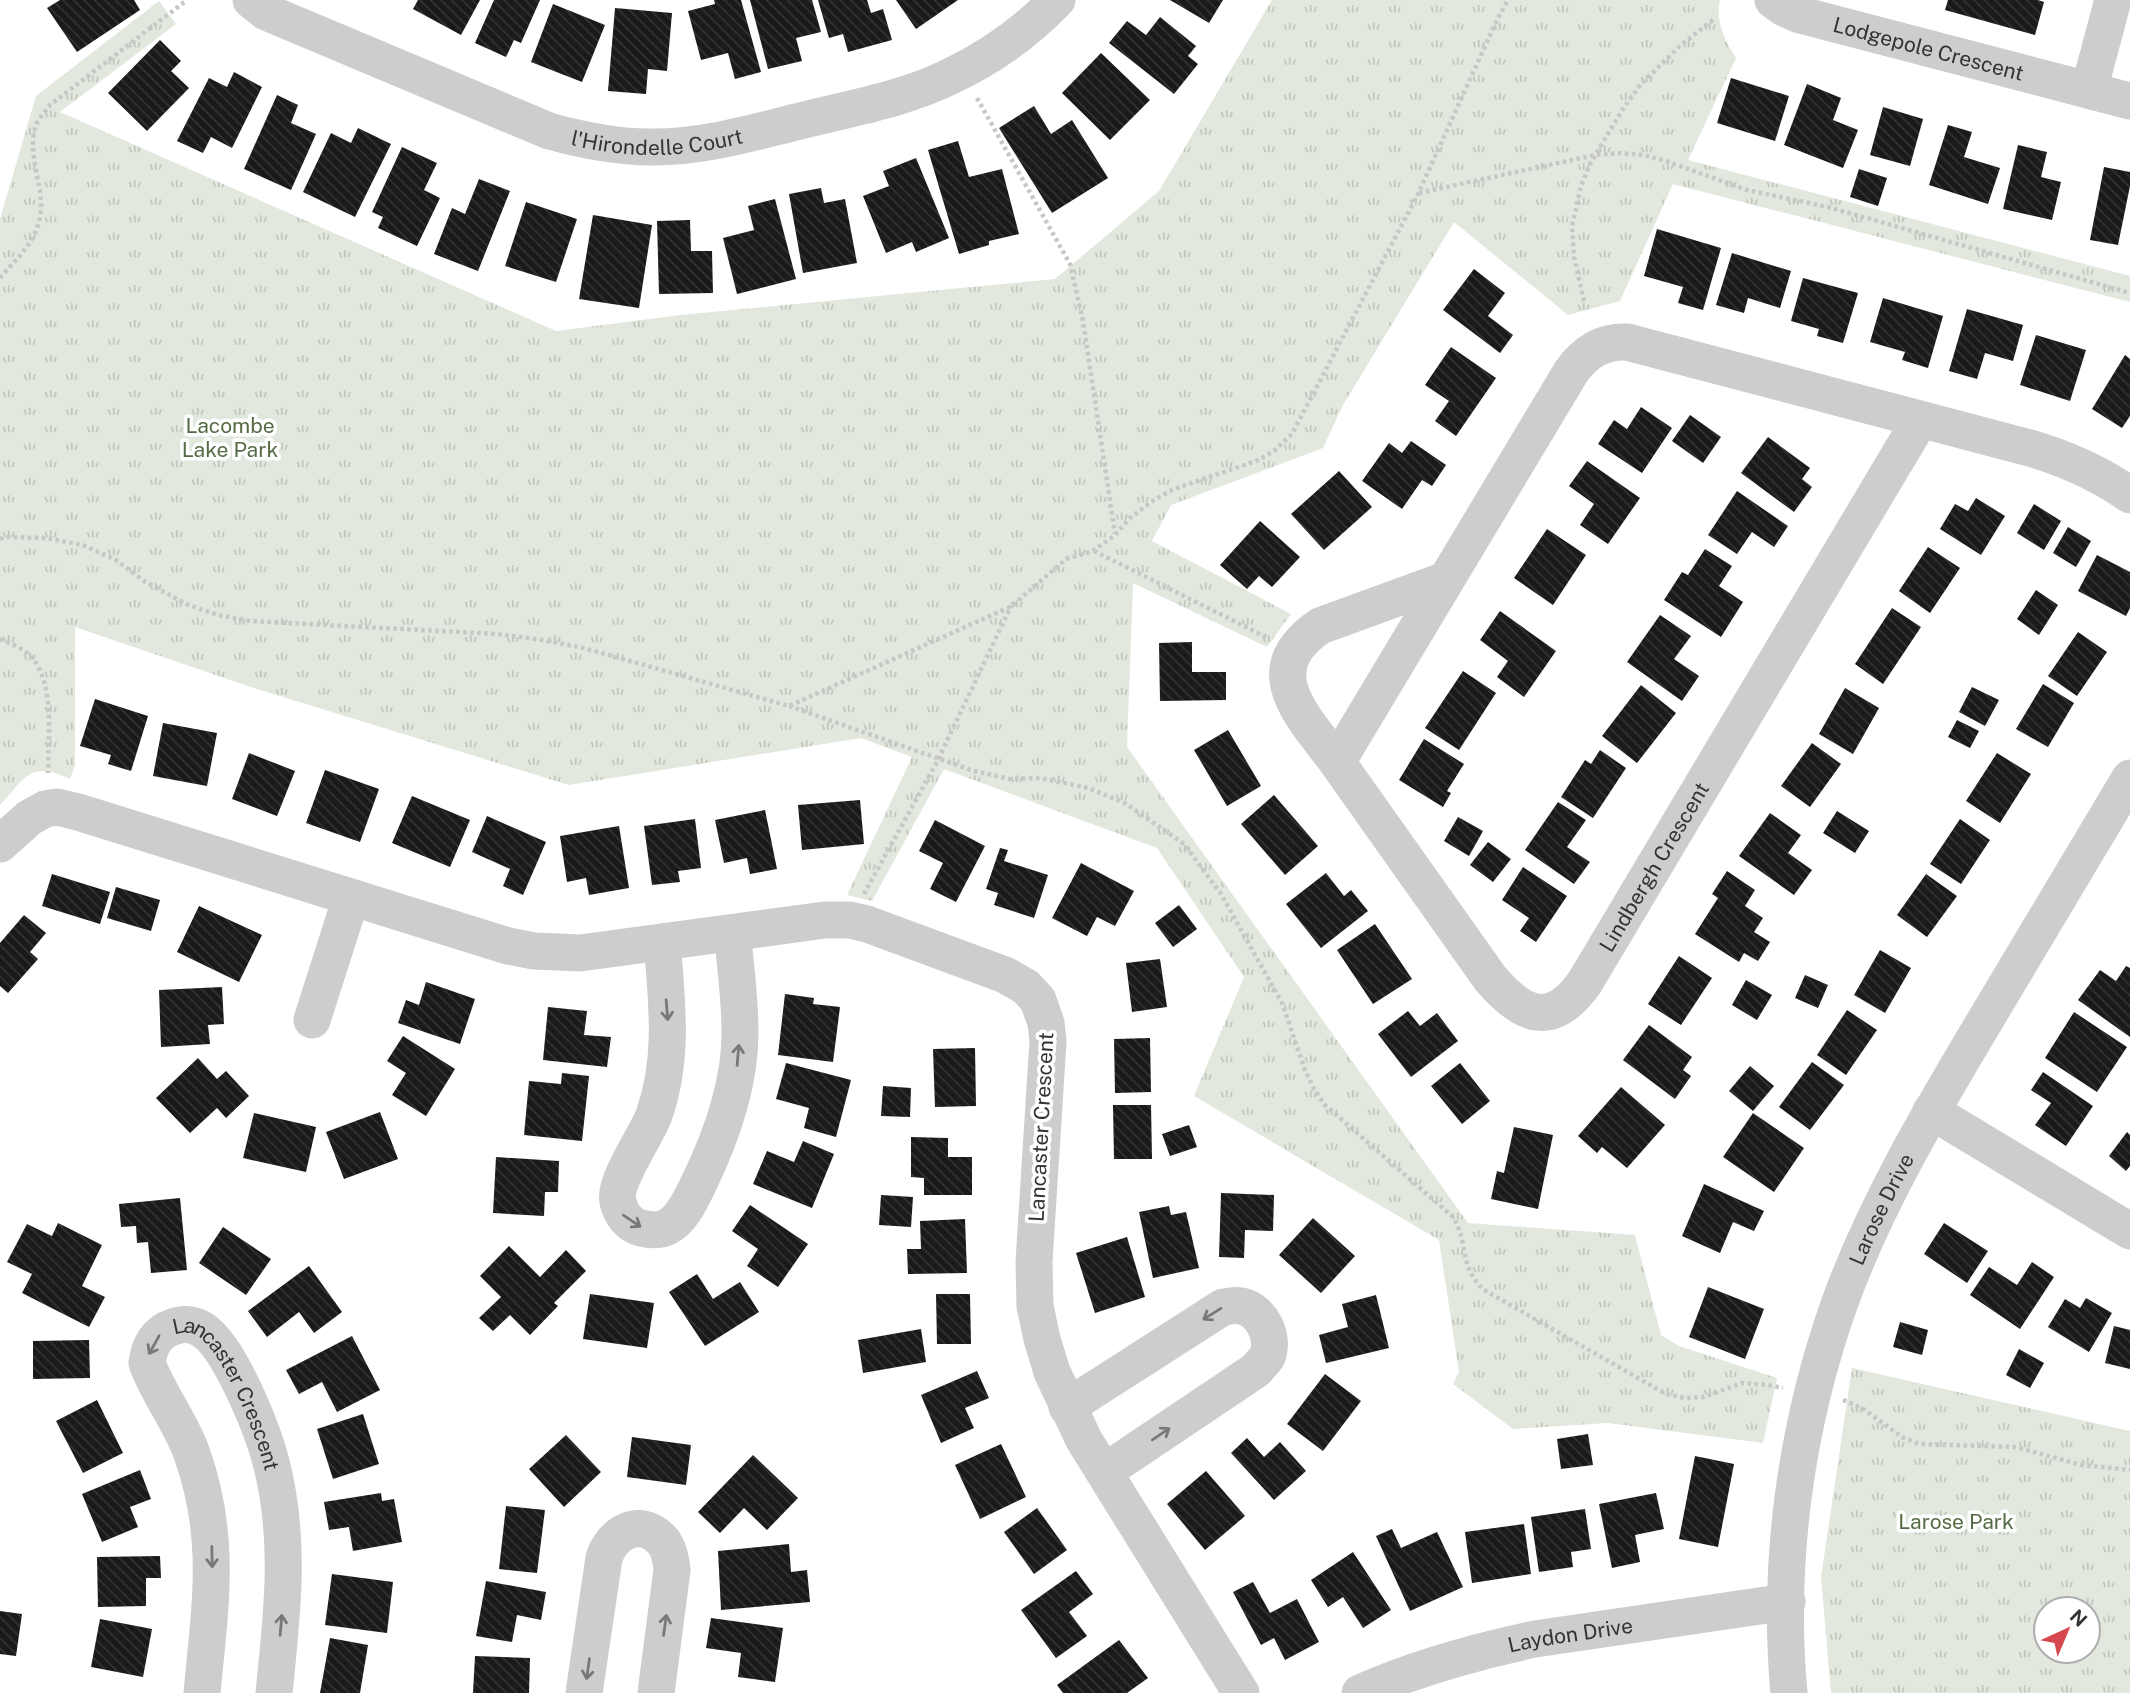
<svg xmlns="http://www.w3.org/2000/svg" width="2130" height="1693" font-family="'Public Sans',sans-serif">
<style>
.park{fill:url(#park-tufts);fill-rule:evenodd}
.building{fill:url(#building-back-hatch)}
.lines{fill:none;stroke-linecap:round;stroke-linejoin:round}
.path{stroke:#c7c7c7;stroke-width:4.5;stroke-dasharray:3.5 3.5;stroke-linecap:butt}
.minor{stroke:#cdcdcd;stroke-width:37}
.oneway{stroke:#787878}
.labels{text-anchor:middle;dominant-baseline:central;stroke-width:7;stroke-linejoin:round;paint-order:stroke}
.street-label{font-size:21px;fill:#333;stroke:#fff}
.park-label{font-size:21px;fill:#546b43;stroke:#fff}
</style>
<defs>
<pattern id="park-tufts" width="24" height="20" patternUnits="userSpaceOnUse" patternTransform="scale(1.75)"><rect width="24" height="20" fill="#e2e8dd"/><path d="M3 7l-1-3M5 7V3M7 7l1-3M15 17l-1-3M17 17v-4M19 17l1-3" fill="none" stroke="#c2c7be"/></pattern>
<pattern id="building-back-hatch" width="6" height="6" patternUnits="userSpaceOnUse" patternTransform="scale(1.75)"><rect width="6" height="6" fill="#1a1a1a"/><path d="M-1 5l2 2M0 0l6 6M5-1l2 2" fill="none" stroke="#333"/></pattern>
</defs>
<rect width="100%" height="100%" fill="#fff"/>
<!-- park -->
<path class="park" d="M1272,0H1720C1715,22 1725,40 1736,58L1688,160L2130,276V302L1673,184L1620,301L1568,315L1454,222L1343,405L1323,448L1171,505L1152,541L1291,614L1267,647L1133,583L1127,747L1468,1223L1635,1235L1661,1335L1679,1346L1777,1378L1763,1443L1608,1423L1513,1429L1453,1384L1459,1372L1439,1240L1194,1096L1244,977L1157,848L944,769L872,901L847,895L912,757L861,738L569,785L257,689L75,627V765L70,779C30,760 26,777 0,805V219L36,96L159,1L176,24L60,112L556,331L681,315L1055,279L1159,191Z
M1852,1368L2130,1431V1693H1831L1821,1577ZM2046,1609H2088V1651H2046Z"/>
<!-- building -->
<path class="building" d="M60,0H134L140,10L77,52L47,8Z
M418,0H480L461,35L413,9Z
M494,0H540L521,43L514,40L506,57L475,43Z
M714,0H741L761,72L735,79L728,53L701,60L688,11L715,4Z
M750,0H812L821,32L796,38L802,61L768,69Z
M818,0H867L871,13L883,9L892,40L848,52L843,34L829,38Z
M896,0H958L916,29Z
M1170,0H1223L1209,23Z
M1948,0H2038L2044,2L2035,35L1945,10Z
M553,4L605,25L582,82L531,62Z
M615,8L672,13L667,71L648,69L646,94L608,91Z
M1160,17L1196,46L1188,56L1198,64L1174,94L1109,43L1127,21L1146,35Z
M160,40L181,61L171,71L189,88L147,131L108,93Z
M1101,53L1150,100L1110,140L1062,93Z
M234,72L262,87L232,148L211,137L203,153L177,141L209,78L227,87Z
M1731,78L1789,96L1775,141L1717,123Z
M1807,84L1841,98L1833,120L1858,130L1843,168L1784,145Z
M277,95L298,105L291,123L316,134L291,190L244,169Z
M1034,106L1051,134L1072,120L1108,178L1052,213L999,128Z
M1883,107L1923,119L1910,166L1870,155Z
M1948,125L1972,132L1964,157L2000,168L1988,204L1929,185Z
M358,128L391,144L355,217L303,192L331,133L351,143Z
M958,141L969,177L1002,169L1019,234L989,241V245L959,254L928,150Z
M2018,145L2047,152L2041,177L2061,182L2052,220L2003,209Z
M402,147L437,163L424,190L440,198L417,246L378,228L383,217L372,212Z
M916,158L949,238L916,252L912,242L886,253L863,196L889,186L883,171Z
M2104,167L2130,172V186L2118,245L2090,240Z
M1859,169L1887,178L1878,206L1850,197Z
M479,179L510,191L478,271L434,254L452,208L465,214Z
M821,188L824,203L845,199L857,263L803,273L789,194Z
M775,199L796,279L737,294L723,238L754,230L748,206Z
M526,202L577,219L556,282L505,266Z
M593,215L652,225L639,308L579,299Z
M690,220L691,251H712L713,293L659,294L657,221Z
M1657,229L1721,248L1703,310L1678,303L1683,287L1644,276Z
M1732,253L1791,271L1780,308L1748,298L1744,313L1716,305Z
M1474,269L1505,293L1488,316L1513,335L1500,353L1443,310Z
M1803,278L1858,293L1843,343L1817,336L1819,329L1791,321Z
M1883,298L1943,316L1928,368L1902,360L1905,352L1870,342Z
M1967,309L2023,325L2013,361L1985,353L1977,379L1949,371Z
M2036,335L2086,350L2070,401L2020,385Z
M1451,347L1496,378L1456,436L1435,421L1449,401L1425,385Z
M2125,355L2130,359V416L2122,428L2092,409Z
M1641,407L1672,428L1642,473L1598,444L1614,420L1627,429Z
M1690,415L1721,437L1703,463L1672,441Z
M1768,437L1810,468L1802,479L1812,487L1794,512L1741,473Z
M1411,441L1446,465L1432,486L1422,480L1402,509L1362,481L1389,443L1402,453Z
M1587,461L1640,498L1608,544L1580,525L1594,504L1569,486Z
M1339,471L1372,507L1324,550L1291,514Z
M1737,491L1788,526L1774,547L1752,532L1737,554L1708,535Z
M1976,498L2005,516L1981,555L1940,529L1955,504L1968,511Z
M2034,504L2061,521L2044,550L2017,533Z
M1260,521L1300,557L1272,587L1259,576L1247,589L1220,565Z
M2068,527L2091,541L2076,567L2053,553Z
M1547,529L1586,555L1553,605L1514,578Z
M1928,547L1960,568L1930,613L1899,591Z
M1705,549L1732,566L1719,586L1743,602L1721,637L1664,600L1682,572L1688,575Z
M2097,555L2130,572V608L2126,616L2078,591Z
M2036,590L2058,605L2039,635L2017,619Z
M1892,608L1921,627L1883,684L1855,664Z
M1500,611L1556,651L1524,697L1497,677L1508,661L1480,640Z
M1660,615L1691,636L1674,659L1699,676L1682,701L1627,662Z
M2078,632L2107,652L2077,696L2048,676Z
M1192,642V672H1226V700L1160,701L1159,643Z
M1463,671L1496,693L1459,750L1425,728Z
M2043,684L2074,703L2048,747L2016,729Z
M1641,685L1676,713L1637,763L1602,736Z
M1972,687L1999,700L1985,726L1959,712Z
M1845,688L1879,708L1853,754L1819,734Z
M95,699L148,716L131,771L108,764L111,755L80,746Z
M1957,720L1979,731L1970,748L1948,737Z
M163,723L217,733L207,786L153,776Z
M1228,730L1261,786L1227,806L1194,750Z
M1424,739L1464,764L1447,791L1451,793L1443,807L1399,780Z
M1812,743L1841,764L1810,807L1781,786Z
M1600,750L1626,768L1593,818L1561,797L1585,760L1591,764Z
M249,753L295,771L277,816L232,799Z
M1997,753L2031,774L2000,823L1966,801Z
M325,770L379,789L360,842L306,823Z
M1274,795L1318,846L1285,875L1241,824Z
M412,796L470,820L450,867L392,843Z
M860,800L864,844L802,850L798,805Z
M1558,802L1586,820L1567,847L1590,862L1574,884L1525,850Z
M765,810L777,869L750,874L747,858L724,863L715,820Z
M1837,811L1869,831L1855,853L1823,833Z
M1770,813L1801,835L1788,853L1812,870L1794,895L1739,856Z
M487,816L546,842L523,895L503,886L510,869L472,852Z
M1458,817L1483,831L1469,856L1444,841Z
M695,819L701,868L678,871L680,882L652,885L644,826Z
M1960,819L1990,840L1961,884L1930,864Z
M935,820L985,846L956,902L930,889L943,863L919,851Z
M619,826L629,888L589,895L586,878L567,882L560,836Z
M1488,842L1511,859L1493,882L1470,865Z
M1000,848L1008,850L1004,861L1048,875L1034,918L994,905L998,893L986,889Z
M1081,863L1134,891L1115,926L1097,917L1087,936L1052,918Z
M1523,867L1567,896L1536,942L1520,931L1529,918L1502,900Z
M1727,871L1755,890L1745,906L1763,918L1754,932L1770,942L1758,961L1744,953L1739,962L1695,934L1718,898L1712,894Z
M1326,873L1344,896L1351,890L1368,911L1321,948L1286,904Z
M52,874L110,892L100,924L42,906Z
M1926,874L1957,896L1927,937L1897,915Z
M116,887L160,900L151,931L107,918Z
M1179,905L1197,929L1173,947L1155,923Z
M199,906L262,935L239,982L177,952Z
M24,915L46,933L30,952L38,959L8,993L0,986V943Z
M1375,924L1412,979L1373,1004L1337,950Z
M1880,950L1911,968L1885,1013L1854,995Z
M1679,956L1712,978L1681,1025L1648,1004Z
M1160,959L1167,1007L1132,1012L1126,963Z
M2126,966L2130,968V1037L2078,1000L2100,970L2116,981Z
M1805,975L1828,985L1818,1008L1795,998Z
M1746,980L1772,995L1757,1020L1732,1005Z
M426,982L475,999L460,1044L398,1023L406,1000L419,1005Z
M222,987L224,1024L208,1025L210,1044L161,1047L159,990Z
M785,994L814,998L813,1004L840,1007L833,1062L778,1055Z
M548,1007L587,1011L584,1035L611,1037L607,1067L543,1060Z
M1847,1010L1877,1030L1846,1075L1817,1055Z
M1408,1011L1420,1026L1437,1013L1458,1041L1411,1077L1378,1034Z
M2074,1012L2127,1047L2097,1092L2045,1058Z
M1649,1025L1692,1057L1683,1070L1691,1076L1675,1099L1623,1060Z
M403,1036L455,1069L426,1116L392,1095L406,1073L387,1061Z
M1150,1038L1151,1092L1115,1093L1114,1039Z
M975,1048L976,1106L935,1107L933,1049Z
M198,1058L217,1079L226,1071L249,1096L226,1118L217,1108L190,1133L156,1098Z
M1812,1062L1844,1085L1810,1130L1779,1107Z
M786,1063L851,1080L836,1137L804,1128L809,1108L776,1099Z
M1460,1063L1490,1101L1462,1124L1431,1086Z
M1750,1066L1774,1086L1753,1111L1729,1091Z
M2043,1072L2093,1106L2066,1146L2035,1125L2051,1103L2031,1090Z
M562,1073L589,1076L582,1141L524,1135L529,1081L561,1084Z
M883,1086L911,1088L910,1117L881,1116Z
M1621,1087L1665,1125L1627,1168L1602,1147L1597,1153L1578,1136Z
M1113,1105H1151L1152,1159H1114Z
M380,1112L398,1159L344,1179L326,1132Z
M254,1113L316,1127L306,1172L243,1158Z
M1753,1113L1804,1148L1774,1192L1723,1157Z
M1189,1125L1197,1147L1170,1156L1162,1134Z
M1514,1127L1553,1135L1538,1209L1491,1199L1497,1171L1504,1173Z
M2127,1132L2130,1135V1166L2126,1171L2109,1156Z
M911,1137L948,1138V1157H972V1195H924V1178L911,1177Z
M803,1141L834,1154L812,1208L753,1184L767,1151L794,1162Z
M496,1157L559,1161L558,1192H545L544,1216L493,1213Z
M1704,1184L1764,1211L1754,1231L1733,1222L1720,1253L1682,1236Z
M1221,1193L1274,1195L1273,1231L1245,1230L1244,1258L1219,1257Z
M881,1195L913,1197L911,1227L879,1225Z
M180,1198L187,1270L151,1273L148,1242L137,1243L136,1226L121,1227L119,1204Z
M750,1205L808,1244L778,1287L747,1266L758,1249L732,1231Z
M1169,1206L1171,1215L1186,1212L1199,1268L1153,1278L1139,1212Z
M1313,1218L1355,1256L1321,1293L1279,1255Z
M965,1219L967,1273L908,1274L907,1249H921L920,1221Z
M58,1223L102,1245L82,1286L105,1297L89,1327L22,1293L32,1274L7,1262L27,1224L52,1236Z
M1944,1223L1988,1251L1967,1283L1924,1254Z
M223,1227L271,1259L246,1295L199,1263Z
M1127,1237L1145,1297L1095,1313L1076,1253Z
M509,1246L540,1277L566,1250L586,1271L554,1303L558,1306L530,1335L510,1315L493,1331L479,1318L501,1297L480,1276Z
M2032,1262L2054,1277L2020,1329L1970,1295L1989,1267L2017,1285Z
M309,1266L342,1312L314,1333L299,1312L267,1337L248,1311Z
M697,1274L713,1299L740,1282L759,1312L705,1346L669,1292Z
M1708,1287L1764,1309L1745,1359L1689,1337Z
M590,1294L654,1303L647,1348L583,1339Z
M936,1294H970L971,1344H937Z
M1376,1295L1389,1348L1326,1363L1319,1335L1348,1327L1342,1304Z
M2086,1298L2112,1313L2089,1352L2048,1327L2065,1299L2080,1308Z
M1900,1322L1928,1330L1922,1355L1893,1347Z
M2114,1326L2130,1330V1369L2105,1363Z
M921,1329L926,1362L863,1373L858,1340Z
M352,1336L380,1390L337,1412L322,1382L299,1394L286,1370Z
M89,1340L90,1378L33,1379V1341Z
M2019,1349L2044,1363L2030,1388L2006,1375Z
M977,1371L989,1398L965,1408L974,1428L941,1443L921,1395Z
M1325,1374L1361,1401L1323,1451L1287,1424Z
M97,1400L123,1453L83,1473L56,1421Z
M363,1414L379,1464L333,1479L317,1429Z
M1588,1434L1593,1465L1561,1469L1557,1439Z
M566,1435L601,1472L564,1507L529,1469Z
M632,1437L691,1445L686,1485L627,1477Z
M1247,1438L1264,1457L1280,1442L1306,1471L1274,1500L1231,1453Z
M1001,1444L1026,1497L980,1519L955,1465Z
M753,1455L798,1498L767,1530L744,1508L720,1533L698,1512Z
M1695,1456L1734,1464L1718,1547L1679,1539Z
M140,1470L151,1499L130,1507L138,1527L102,1542L82,1494Z
M1206,1471L1245,1516L1205,1550L1167,1504Z
M381,1493L382,1501L394,1499L402,1542L353,1551L349,1527L329,1530L324,1502Z
M1656,1493L1664,1529L1635,1535L1640,1562L1612,1568L1599,1504Z
M506,1506L545,1510L537,1573L499,1569Z
M1037,1508L1067,1550L1034,1574L1004,1532Z
M1585,1509L1591,1549L1571,1552L1573,1567L1539,1572L1531,1517Z
M1524,1524L1531,1574L1472,1583L1465,1532Z
M1392,1529L1401,1548L1437,1532L1463,1587L1410,1611L1376,1536Z
M789,1544L791,1572L807,1570L810,1602L721,1610L718,1551Z
M1353,1552L1391,1610L1363,1628L1343,1597L1328,1607L1311,1580Z
M160,1556L161,1578H146V1606L98,1607L97,1557Z
M1076,1571L1093,1594L1069,1612L1087,1636L1056,1658L1021,1610Z
M332,1574L393,1582L387,1633L325,1625Z
M486,1581L546,1592L541,1620L517,1615L512,1642L476,1636Z
M1253,1582L1270,1613L1297,1599L1319,1642L1285,1660L1274,1638L1261,1645L1233,1592Z
M0,1611L22,1614L16,1656L0,1654Z
M711,1618L783,1628L775,1682L738,1677L741,1653L706,1648Z
M100,1619L152,1629L143,1677L91,1667Z
M330,1638L368,1645L360,1693H320Z
M1119,1640L1148,1678L1127,1693H1063L1057,1685Z
M475,1656L530,1658L529,1693H473Z"/>
<g class="lines">
<!-- path -->
<path class="path" d="M977,98L1070,264L1083,321L1115,534
M1419,193L1595,155L1620,153L1643,155L1666,161L1747,190L1828,207L2130,293
M0,278C14,261 31,247 38,225C49,193 26,160 35,128C37,120 45,112 50,105L187,0
M1584,301L1574,257L1572,226L1581,186L1591,162L1623,109L1641,84L1680,46L1714,19
M0,539L6,537L46,538L83,545L116,560L144,581L186,604L218,615L250,621L498,634L542,640L584,648L789,706L1012,606L1066,559L1093,551L1115,535L1130,518L1154,500L1174,489L1259,460L1275,450L1292,434L1418,194L1496,22L1508,0
M1094,551L1268,638
M0,639C12,644 25,649 33,659C55,686 48,740 48,773
M789,706L974,771L1010,779L1040,778L1088,788L1125,803L1184,844L1221,894L1282,1003L1305,1070L1314,1089L1325,1105L1452,1216C1470,1242 1457,1265 1484,1290L1666,1394L1685,1398L1704,1397L1742,1383L1768,1385L1783,1388
M864,894L938,760L1011,606
M1843,1400L1862,1408L1902,1437L1919,1444L2015,1447L2082,1465L2130,1470"/>
<!-- minor -->
<g class="minor">
<path id="s1" d="M251,0L266,12L549,131C582,140 615,147 649,147C699,148 747,134 796,122C846,109 902,100 949,77C990,58 1026,32 1057,0"/>
<path id="s2" d="M1773,0L1784,8L1797,14L2130,101"/>
<path d="M2089,90L2113,0"/>
<path d="M1446,580L1320,626C1254,671 1304,717 1337,762L1571,372C1585,352 1602,341 1627,342L2030,448C2067,459 2099,473 2130,495"/>
<path id="s3" d="M1337,762L1490,978C1523,1017 1552,1029 1585,982L1920,420"/>
<path d="M0,844L29,818L45,809L57,807L78,812L508,946L534,951L580,953L825,920H850L867,924L1005,975L1026,987L1038,1000L1046,1023L1048,1041L1034,1262L1035,1306L1042,1339L1052,1372L1084,1440L1241,1693"/>
<path d="M662,942C667,1001 674,1059 654,1115C646,1137 613,1181 618,1202C621,1214 629,1225 641,1228C649,1230 659,1231 667,1227C682,1220 691,1199 698,1185C721,1138 740,1086 740,1033C740,1000 736,966 732,933"/>
<path d="M312,1020L351,898"/>
<path d="M1931,1111L2130,1231"/>
<path d="M1067,1407L1223,1307C1228,1307 1236,1304 1241,1306C1262,1310 1275,1337 1267,1357C1264,1361 1259,1366 1256,1370L1104,1472"/>
<path id="s4" d="M202,1693C210,1606 222,1539 192,1454C181,1422 158,1394 147,1363C149,1347 156,1332 173,1327C183,1323 194,1324 203,1330C231,1349 264,1433 272,1466C291,1543 282,1615 274,1693"/>
<path d="M584,1693L604,1558C612,1533 639,1517 661,1539C669,1547 671,1559 672,1570L656,1693"/>
<path id="s5" d="M1360,1693C1416,1668 1474,1652 1535,1639L1787,1602"/>
<path id="s6" d="M1789,1693C1777,1562 1796,1425 1840,1302C1876,1203 1930,1113 1983,1024C2032,942 2081,860 2130,778"/>
</g>
</g>
<!-- one-way arrows -->
<defs><path id="oneway-shaft" d="M-6 0H5M1.5-3L5.5 0L1.5 3" fill="none" stroke-width="1.6" stroke-linecap="round" stroke-linejoin="round" transform="scale(1.75)"/></defs>
<g class="oneway">
<use href="#oneway-shaft" transform="translate(667 1010) rotate(85)"/>
<use href="#oneway-shaft" transform="translate(738 1055) rotate(-85)"/>
<use href="#oneway-shaft" transform="translate(632 1221) rotate(34)"/>
<use href="#oneway-shaft" transform="translate(1212 1314) rotate(148)"/>
<use href="#oneway-shaft" transform="translate(154 1345) rotate(119)"/>
<use href="#oneway-shaft" transform="translate(1161 1434) rotate(-34)"/>
<use href="#oneway-shaft" transform="translate(212 1557) rotate(89)"/>
<use href="#oneway-shaft" transform="translate(281 1625) rotate(-85)"/>
<use href="#oneway-shaft" transform="translate(665 1625) rotate(-82)"/>
<use href="#oneway-shaft" transform="translate(588 1669) rotate(98)"/>
</g>
<g class="labels">
<!-- street labels -->
<g class="street-label">
<text stroke="none"><textPath href="#s2" startOffset="164">Lodgepole Crescent</textPath></text>
<text stroke="none"><textPath href="#s1" startOffset="436">l'Hirondelle Court</textPath></text>
<text stroke="none"><textPath href="#s3" startOffset="518">Lindbergh Crescent</textPath></text>
<text transform="translate(1041 1127) rotate(-87)">Lancaster Crescent</text>
<text stroke="none"><textPath href="#s6" startOffset="499">Larose Drive</textPath></text>
<text stroke="none"><textPath href="#s4" startOffset="485">Lancaster Crescent</textPath></text>
<text stroke="none"><textPath href="#s5" startOffset="219">Laydon Drive</textPath></text>
</g>
<!-- park labels -->
<g class="park-label">
<text x="230" y="425">Lacombe<tspan x="230" dy="24">Lake Park</tspan></text>
<text x="1956" y="1521">Larose Park</text>
</g>
</g>
<!-- north arrow -->
<g transform="translate(2067 1630) rotate(44)"><circle r="33" fill="#ffffff" stroke="#adadad" stroke-width="2"/>
<path d="M0-5L12 26L0 18L-12 26Z" fill="#d5494e"/>
<text y="-10" font-size="19" font-weight="bold" text-anchor="middle" fill="#333333">N</text>
</g>
</svg>
